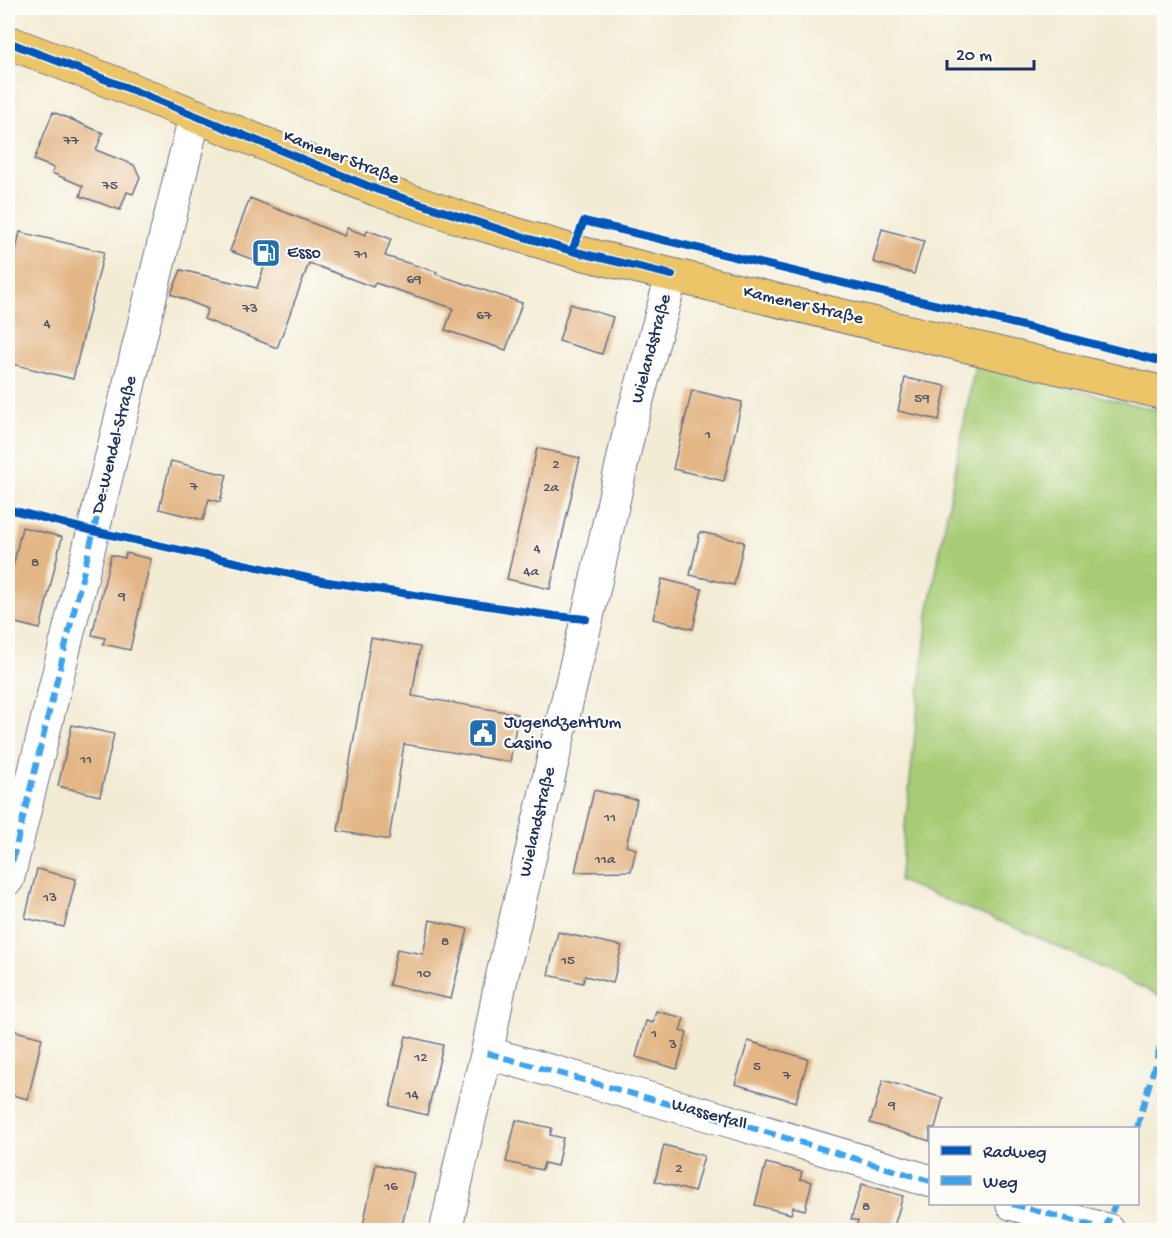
<svg xmlns="http://www.w3.org/2000/svg" width="1172" height="1238" font-family="'Gochi Hand',sans-serif">
<style>
.green{fill:#a7cc75;stroke:#617e6a;stroke-width:1.5}
.building{fill:#e3b685}
.lines{fill:none;stroke-linecap:round;stroke-linejoin:round}
.minor-casing{stroke:#677188;stroke-width:34}
.major-casing{stroke:#677188;stroke-width:35}
.minor{stroke:#fff;stroke-width:32}
.major{stroke:#edc569;stroke-width:33}
.quiet{stroke:#3da3ed;stroke-width:6;stroke-dasharray:12 6;stroke-linecap:butt}
.cycleway-casing{stroke:#fdfcf7;stroke-width:11}
.cycleway{stroke:#0057b8;stroke-width:8}
.labels{text-anchor:middle;dominant-baseline:central;stroke-width:4.5;stroke-linejoin:round;paint-order:stroke}
.number-label{font-size:15px;fill:#4d5168}
.street-label{font-size:18px;fill:#1b2f5e;stroke:#fdfcf7}
.poi-label{font-size:18px;fill:#1b2f5e;stroke:#fdfcf7;text-anchor:start}
</style>
<rect width="100%" height="100%" fill="#fdfcf7"/>
<filter id="ink" filterUnits="userSpaceOnUse"><feTurbulence type="fractalNoise" baseFrequency=".0167" numOctaves="2"/><feDisplacementMap in="SourceGraphic" scale="12" xChannelSelector="R" yChannelSelector="G"/><feConvolveMatrix kernelMatrix="1 2 1 2 8 2 1 2 1" color-interpolation-filters="sRGB"/></filter>
<filter id="wash" filterUnits="userSpaceOnUse"><feTurbulence type="fractalNoise" baseFrequency=".008" numOctaves="4" result="noise"/><feDisplacementMap in="SourceGraphic" scale="24" xChannelSelector="R" yChannelSelector="G"/><feGaussianBlur stdDeviation="1.35" result="paint"/><feColorMatrix in="noise" values="0 0 0 0 0 0 0 0 0 0 0 0 0 0 0 0 0 1.4 0 .05"/><feComposite in="paint" operator="in"/></filter>
<g filter="url(#wash)">
<rect width="100%" height="100%" fill="#f3ecd5"/>
<!-- green -->
<path class="green" d="M975,365L1164,412V998L1040,938L899,881L928,614Z"/>
<g id="blocks">
<!-- building -->
<path class="building" d="M53,112L103,133L96,150L134,165L140,177L133,194L127,192L120,210L80,196L83,186L52,173L54,168L34,160Z
M250,198L344,236L347,228L366,235L367,230L391,239L385,256L437,272L436,274L522,303L506,350L445,330L453,308L375,283L373,287L309,263L277,348L204,319L208,309L171,294L181,270L257,288L265,264L230,251Z
M882,229L924,241L914,274L873,262Z
M20,232L104,252L73,379L8,363V286Z
M570,304L613,317L602,354L559,341Z
M905,378L946,386L939,420L898,411Z
M692,390L742,402L724,481L673,469Z
M537,448L580,458L550,589L507,579Z
M171,461L227,475L220,502L209,499L203,520L159,509Z
M22,527L62,537L40,629L8,621V589Z
M700,532L744,542L734,585L690,575Z
M126,553L151,559L130,650L103,644L105,638L92,635L111,555L125,558Z
M662,579L702,589L693,629L653,619Z
M371,638L420,647L412,696L518,714L510,762L404,744L389,840L338,831Z
M72,725L114,734L100,796L58,786Z
M594,790L637,800L626,846L636,849L631,871L575,872Z
M37,869L76,879L64,927L25,918Z
M430,920L468,929L451,999L389,985L397,949L423,954Z
M558,932L622,946L613,983L585,976L583,983L548,975Z
M656,1011L684,1018L680,1031L687,1033L677,1069L636,1057L646,1021L653,1023Z
M8,1029L42,1038L28,1099L8,1094Z
M406,1036L443,1045L427,1115L390,1106Z
M748,1041L808,1059L796,1102L735,1084Z
M883,1080L943,1098L935,1128H930V1141L870,1123Z
M516,1120L552,1128L550,1135L563,1138L557,1166L544,1163L542,1170L506,1162Z
M664,1145L704,1156L694,1192L655,1181Z
M766,1163L802,1172L800,1179L812,1182L805,1210L793,1207L791,1214L755,1205Z
M376,1164L414,1173L401,1230H362Z
M862,1184L903,1196L893,1230H855L858,1221L851,1219Z"/>
</g>
</g>
<g filter="url(#ink)">
<use href="#blocks" fill-opacity="0" stroke="#677188" stroke-width="1.5"/>
<g class="lines">
<!-- minor casing -->
<g class="minor-casing">
<path id="minor" d="M8,879L195,115
M487,1053L712,1116L930,1181
M1012,1204L1108,1230
M446,1230L470,1118L487,1053L500,985L556,747L592,598L631,423L672,275"/>
</g>
<!-- major casing -->
<g class="major-casing">
<path id="major" d="M8,42L125,87L378,190L467,220L572,251L1164,393"/>
</g>
<!-- minor -->
<use href="#minor" class="minor"/>
<!-- major -->
<use href="#major" class="major"/>
<!-- quiet -->
<path class="quiet" d="M8,879L105,485
M1163,954L1164,956
M487,1053L712,1116L930,1181
M1137,1128L1164,1032
M1012,1204L1108,1230
M1105,1229L1115,1204"/>
<!-- cycleway casing -->
<g class="cycleway-casing">
<path id="cycleway" d="M8,42L125,87L378,190L520,236L572,251L672,275
M572,251L584,221L839,282L968,312L1164,362
M8,509L93,531L322,581L555,616L586,619"/>
</g>
<!-- cycleway -->
<use href="#cycleway" class="cycleway"/>
</g>
</g>
<!-- icons -->
<defs>
<g id="fuel-square" transform="scale(1.5)"><rect x="-9" y="-9" width="18" height="18" rx="4" fill="#1f6fb2" stroke="#fdfcf7"/><path d="M-5.5-6h7V0h2V4h1.3V-2.5L3-4.5l.8-.8L6-3V5H2.5V1h-1V6h-7ZM-4.2-4.7v3.2H.2V-4.7Z" fill="#fff"/></g>
<g id="civic-square" transform="scale(1.5)"><rect x="-9" y="-9" width="18" height="18" rx="4" fill="#1f6fb2" stroke="#fdfcf7"/><path d="M-.6-6.5H3V-4.5H.6V-3L4-1V1h2V6H-6V1h2V-1L-.6-3ZM-1.2 2.5V6h2.4V2.5Z" fill="#fff"/></g>
</defs>
<g fill-rule="evenodd">
<use href="#fuel-square" x="266" y="253"/>
<use href="#civic-square" x="483" y="733"/>
</g>
<g class="labels">
<!-- number labels -->
<g class="number-label">
<text x="71" y="141">77</text>
<text x="110" y="186">75</text>
<text x="361" y="255">71</text>
<text x="414" y="280">69</text>
<text x="250" y="309">73</text>
<text x="484" y="316">67</text>
<text x="47" y="324">4</text>
<text x="922" y="399">59</text>
<text x="708" y="435">1</text>
<text x="556" y="465">2</text>
<text x="194" y="487">7</text>
<text x="551" y="488">2a</text>
<text x="537" y="549">4</text>
<text x="35" y="563">8</text>
<text x="531" y="572">4a</text>
<text x="122" y="597">9</text>
<text x="86" y="760">11</text>
<text x="610" y="818">11</text>
<text x="605" y="860">11a</text>
<text x="50" y="898">13</text>
<text x="445" y="942">8</text>
<text x="568" y="961">15</text>
<text x="424" y="974">10</text>
<text x="654" y="1034">1</text>
<text x="673" y="1045">3</text>
<text x="421" y="1058">12</text>
<text x="757" y="1067">5</text>
<text x="787" y="1076">7</text>
<text x="412" y="1095">14</text>
<text x="892" y="1106">9</text>
<text x="679" y="1169">2</text>
<text x="391" y="1187">16</text>
<text x="866" y="1207">8</text>
</g>
<!-- street labels -->
<g class="street-label">
<text transform="translate(341 158) rotate(21)">Kamener Straße</text>
<text transform="translate(803 306) rotate(13)">Kamener Straße</text>
<text transform="translate(652 349) rotate(-75)">Wielandstraße</text>
<text transform="translate(115 445) rotate(-76)">De-Wendel-Straße</text>
<text transform="translate(538 822) rotate(-77)">Wielandstraße</text>
<text transform="translate(709 1115) rotate(16)">Wasserfall</text>
</g>
<!-- poi labels -->
<g class="poi-label">
<text x="287" y="253">Esso</text>
<text x="504" y="723">Jugendzentrum<tspan x="504" dy="21">Casino</tspan></text>
</g>
</g>
<!-- margin -->
<rect width="1172" height="1238" fill="none" stroke="#fdfcf7" stroke-width="30"/>
<!-- legend -->
<rect x="929" y="1127" width="210" height="78" fill="#fdfcf7" stroke="#a3aaba" stroke-width="1.5"/>
<rect x="941" y="1146" width="30" height="9" fill="#0057b8" stroke="#a3aaba" stroke-width="1.5"/>
<text x="983" y="1157" font-size="18" fill="#1b2f5e">Radweg</text>
<rect x="941" y="1176" width="30" height="9" fill="#3da3ed" stroke="#a3aaba" stroke-width="1.5"/>
<text x="983" y="1187" font-size="18" fill="#1b2f5e">Weg</text>
<!-- scale -->
<path d="M947 60v9h87v-9" fill="none" stroke="#1b2f5e" stroke-width="3"/>
<text x="956" y="60" font-size="18" fill="#1b2f5e" stroke="#fdfcf7" stroke-width="4.5" paint-order="stroke">20 m</text>
</svg>
